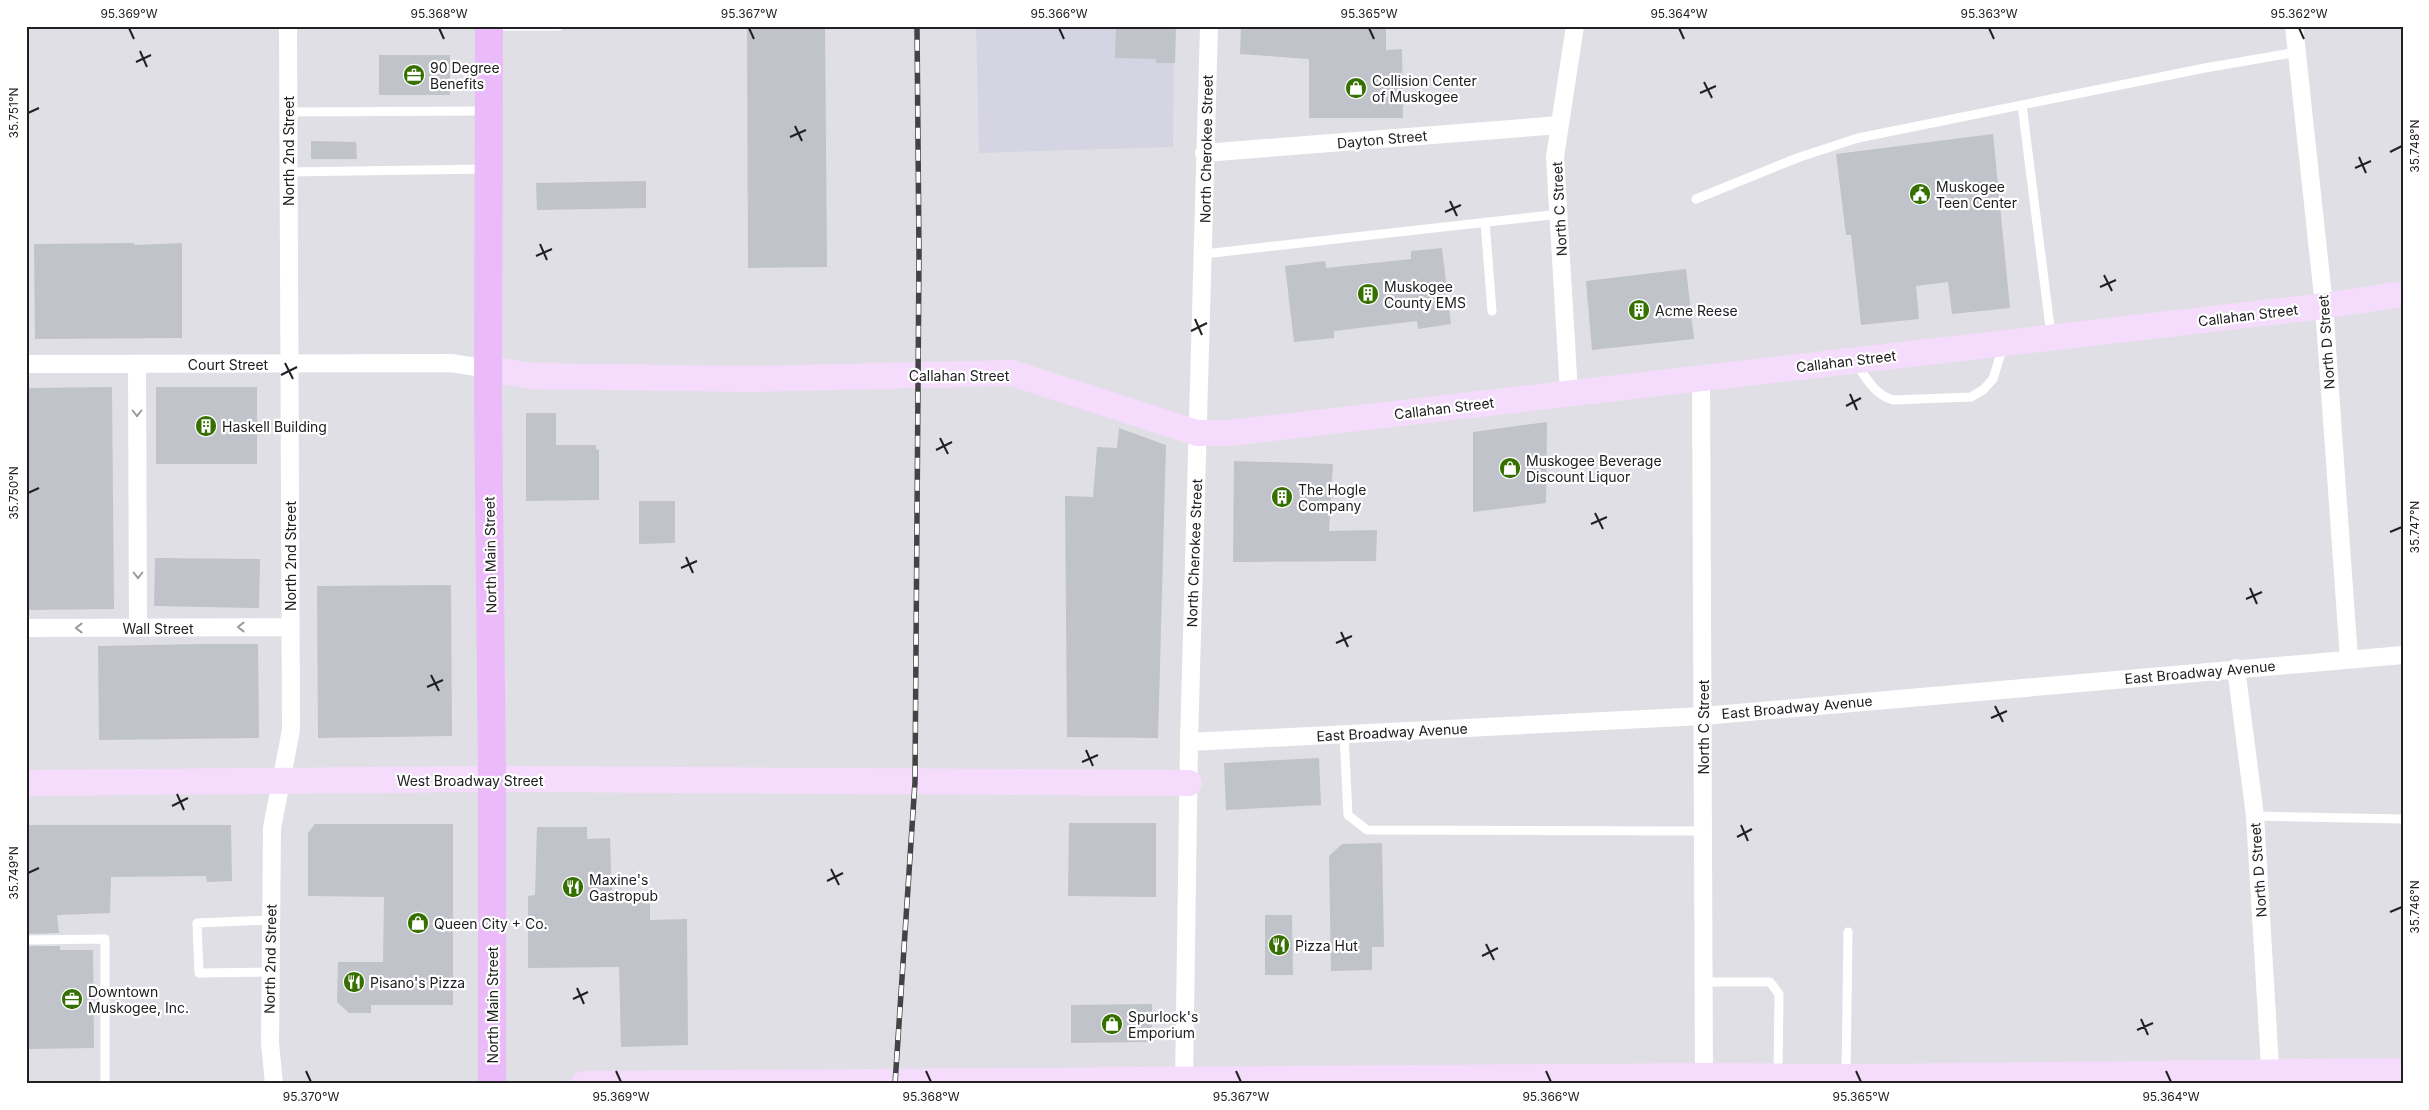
<svg xmlns="http://www.w3.org/2000/svg" width="2429" height="1110" font-family="Inter,sans-serif">
<style>
.built{fill:#d5d4e2}
.building{fill:#c0c3c9}
.lines{fill:none;stroke-linecap:round;stroke-linejoin:round}
.lane{stroke:#fff;stroke-width:9}
.street{stroke:#fff;stroke-width:18}
.secondary{stroke:#f5dcfc;stroke-width:26}
.primary{stroke:#ebbaf8;stroke-width:28}
.rail-casing{stroke:#434346;stroke-width:5.5}
.rail{stroke:#fff;stroke-width:4;stroke-dasharray:11;stroke-linecap:butt}
.oneway{stroke:#9b9b9c}
.ticks{fill:none;stroke:#202023;stroke-width:2}
.labels{text-anchor:middle;dominant-baseline:central;stroke-width:4.5;stroke-linejoin:round;paint-order:stroke}
.poi-label{font-size:14px;fill:#202023;stroke:#fff;text-anchor:start}
.street-label{font-size:14px;fill:#202023;stroke:#fff}
.neatline{fill:none;stroke:#202023;stroke-width:2}
.ticks-label{font-size:12px;text-anchor:middle;fill:#202023}
</style>
<rect width="100%" height="100%" fill="#e0dfe6"/>
<!-- built -->
<path class="built" d="M976,26H1174L1173,147L979,153Z"/>
<!-- building -->
<path class="building" d="M747,26H825L827,267L748,268Z
M1116,26H1176L1175,63H1156V59L1115,58Z
M1241,26H1386V50L1402,49L1403,118H1309V59L1240,54Z
M379,55H450V95H379Z
M1993,134L2010,308L1952,314L1948,282L1916,286L1919,319L1861,325L1851,235H1846L1836,154Z
M311,141L356,142L357,159H311Z
M646,181V208L537,210L536,183Z
M134,243L135,245L182,243V338L35,339L34,244Z
M1442,248L1451,324L1418,329L1417,321L1334,331V338L1294,342L1285,266L1325,261L1326,268L1411,259V251Z
M1686,269L1694,339L1592,350L1586,281Z
M112,387L114,609L26,610V388Z
M156,387H257V464H156Z
M526,413H556V445H596V449L599,450V500L526,501Z
M1547,422L1546,503L1473,512V432Z
M1119,428L1166,445L1158,738L1067,737L1065,496L1093,497L1097,447L1117,448Z
M1234,461L1333,464L1329,531L1377,530L1376,561L1233,562Z
M639,501H675V543L639,544Z
M155,558L260,559L259,608L154,606Z
M451,585L452,736L318,738L317,586Z
M202,644H258L259,738L99,740L98,646Z
M1319,758L1321,805L1226,810L1224,763Z
M1069,823H1156V897L1068,896Z
M315,824H453V1005H371V1013H349L337,1002L338,962H383L384,897L308,896V833Z
M26,825H231L232,881L207,882L206,876L111,877L110,913L57,915L59,933L26,934Z
M537,827H587V839L610,838L612,896L650,895V920L687,919L688,1045L621,1047L619,967L528,968V896L535,895Z
M1382,843L1384,947H1372V970L1331,971L1329,856L1342,844Z
M1265,915H1292L1293,975H1265Z
M26,946H60V950H93L94,1048L26,1049Z
M1152,1004V1042L1071,1043V1005Z"/>
<g class="lines">
<!-- lane -->
<path class="lane" d="M503,26H559
M2022,105L2051,335
M288,112L485,111
M288,172L486,169
M1696,199L1797,158L1858,138L2205,68L2297,52
M1485,222L1492,311
M1204,254L1559,214
M1857,365C1867,379 1875,395 1893,400L1971,397L1983,390L1993,379L2003,347
M1344,734L1348,815L1367,830L1703,831
M2255,816L2403,819
M26,940L105,939V1084
M270,972L199,973L197,923L271,920
M1704,982H1770L1779,994L1778,1074
M1846,1074L1848,932"/>
<!-- street -->
<path class="street" d="M2294,26L2324,306L2349,659
M1204,153L1560,125
M26,364L451,363L489,369
M137,364L138,628
M1701,378L1704,1076
M1569,393L1555,157L1575,26
M26,628L290,627
M2236,668L2255,816L2271,1083
M1189,742L1703,716L2403,655
M274,1084L270,1043L272,828L291,730L288,26
M1184,1084L1189,742L1209,26"/>
<!-- secondary -->
<path class="secondary" d="M489,369L532,376L751,379L1012,373L1197,433H1229L2324,306L2403,294
M26,783L492,779L1189,783
M584,1084L1704,1076L1870,1077L2403,1071"/>
<!-- primary -->
<path class="primary" d="M489,26L488,397L492,779V1084"/>
<!-- rail casing -->
<g class="rail-casing">
<path id="rail" d="M895,1084L915,782L919,254L917,26"/>
</g>
<!-- rail -->
<use href="#rail" class="rail"/>
</g>
<!-- one-way arrows -->
<defs><path id="oneway-chevron" d="M-2-3.5L2.5 0L-2 3.5" fill="none" stroke-width="1.6" stroke-linecap="round" stroke-linejoin="round" transform="scale(1.25)"/></defs>
<g class="oneway">
<use href="#oneway-chevron" transform="translate(137 413) rotate(90)"/>
<use href="#oneway-chevron" transform="translate(138 575) rotate(90)"/>
<use href="#oneway-chevron" transform="translate(241 627) rotate(180)"/>
<use href="#oneway-chevron" transform="translate(79 628) rotate(180)"/>
</g>
<!-- ticks -->
<path class="ticks" d="M129,28L134,39M439,28L444,39M749,28L754,39M1059,28L1064,39M1369,28L1374,39M1679,28L1684,39M1989,28L1994,39M2299,28L2304,39M140,51L147,67M136,62L151,55M1704,82L1712,98M1700,93L1716,86M28,113L39,108M795,126L802,141M790,137L806,130M2390,152L2402,146M2359,157L2366,173M2355,168L2371,161M1450,201L1457,216M1445,212L1461,205M540,244L547,260M536,256L552,249M2104,275L2112,291M2100,287L2116,280M1195,319L1202,335M1191,331L1207,323M285,363L293,379M281,375L297,367M1850,394L1857,410M1846,406L1861,398M940,438L948,454M936,450L952,442M28,493L39,488M1595,513L1603,529M1591,524L1607,517M2390,532L2402,527M686,557L693,573M681,568L697,561M2250,588L2257,604M2246,599L2262,592M1341,632L1348,647M1336,643L1352,636M431,675L439,691M427,687L443,680M1995,706L2003,722M1991,718L2007,711M1086,750L1093,766M1082,762L1098,755M177,794L184,810M172,806L188,798M1741,825L1748,841M1737,837L1752,829M831,869L839,885M28,873L39,868M827,881L843,873M2390,912L2402,907M1486,944L1494,960M1482,956L1498,948M577,988L584,1004M573,999L588,992M2141,1019L2148,1035M2137,1030L2153,1023M306,1071L311,1082M616,1071L621,1082M926,1071L931,1082M1236,1071L1241,1082M1546,1071L1551,1082M1856,1071L1861,1082M2166,1071L2171,1082"/>
<!-- icons -->
<defs>
<g id="office-disc" transform="scale(1.125)"><circle r="9.5" fill="#357000" stroke="#fff"/><path d="M-6-3h4V-5.5h4V-3h4V5H-6ZM-1-4.5V-3h2v-1.5ZM-6 0V1H6V0Z" fill="#fff"/></g>
<g id="shop-disc" transform="scale(1.125)"><circle r="9.5" fill="#357000" stroke="#fff"/><path d="M-5-2.5h2.3a2.7 3.5 0 0 1 5.4 0H5L5.5 6h-11ZM-1.5-2.5h3a1.5 2.3 0 0 0-3 0Z" fill="#fff"/></g>
<g id="civic-disc" transform="scale(1.125)"><circle r="9.5" fill="#357000" stroke="#fff"/><path d="M-.6-6.5H3V-4.5H.6V-3L4-1V1h2V6H-6V1h2V-1L-.6-3ZM-1.2 2.5V6h2.4V2.5Z" fill="#fff"/></g>
<g id="building-disc" transform="scale(1.125)"><circle r="9.5" fill="#357000" stroke="#fff"/><path d="M-4-6H4V6H1V3H-1V6H-4ZM-2.5-4.3h1.7v1.8h-1.7ZM.8-4.3h1.7v1.8H.8ZM-2.5-1h1.7V.8h-1.7ZM.8-1h1.7V.8H.8Z" fill="#fff"/></g>
<g id="restaurant-disc" transform="scale(1.125)"><circle r="9.5" fill="#357000" stroke="#fff"/><path d="M-5-6h1v4h1v-4h1v4h1v-4h1v5L-1.5 .5V6h-2V.5L-5-1ZM5-6V6H3V1.5H1.5Q1.5-4 5-6Z" fill="#fff"/></g>
</defs>
<g fill-rule="evenodd">
<use href="#office-disc" x="414" y="75"/>
<use href="#shop-disc" x="1356" y="88"/>
<use href="#civic-disc" x="1920" y="194"/>
<use href="#building-disc" x="1368" y="294"/>
<use href="#building-disc" x="1639" y="310"/>
<use href="#building-disc" x="206" y="426"/>
<use href="#shop-disc" x="1510" y="468"/>
<use href="#building-disc" x="1282" y="497"/>
<use href="#restaurant-disc" x="573" y="887"/>
<use href="#shop-disc" x="418" y="923"/>
<use href="#restaurant-disc" x="1279" y="945"/>
<use href="#restaurant-disc" x="354" y="982"/>
<use href="#office-disc" x="72" y="999"/>
<use href="#shop-disc" x="1112" y="1024"/>
</g>
<g class="labels">
<!-- poi labels -->
<g class="poi-label">
<text x="430" y="67">90 Degree<tspan x="430" dy="16">Benefits</tspan></text>
<text x="1372" y="80">Collision Center<tspan x="1372" dy="16">of Muskogee</tspan></text>
<text x="1936" y="186">Muskogee<tspan x="1936" dy="16">Teen Center</tspan></text>
<text x="1384" y="286">Muskogee<tspan x="1384" dy="16">County EMS</tspan></text>
<text x="1655" y="310">Acme Reese</text>
<text x="222" y="426">Haskell Building</text>
<text x="1526" y="460">Muskogee Beverage<tspan x="1526" dy="16">Discount Liquor</tspan></text>
<text x="1298" y="489">The Hogle<tspan x="1298" dy="16">Company</tspan></text>
<text x="589" y="879">Maxine's<tspan x="589" dy="16">Gastropub</tspan></text>
<text x="434" y="923">Queen City + Co.</text>
<text x="1295" y="945">Pizza Hut</text>
<text x="370" y="982">Pisano's Pizza</text>
<text x="88" y="991">Downtown<tspan x="88" dy="16">Muskogee, Inc.</tspan></text>
<text x="1128" y="1016">Spurlock's<tspan x="1128" dy="16">Emporium</tspan></text>
</g>
<!-- street labels -->
<g class="street-label">
<text transform="translate(1382 139) rotate(-5)">Dayton Street</text>
<text transform="translate(1206 149) rotate(-89)">North Cherokee Street</text>
<text transform="translate(288 151) rotate(-90)">North 2nd Street</text>
<text transform="translate(1559 209) rotate(-93)">North C Street</text>
<text transform="translate(2248 315) rotate(-7)">Callahan Street</text>
<text transform="translate(2326 342) rotate(-94)">North D Street</text>
<text transform="translate(1846 361) rotate(-7)">Callahan Street</text>
<text x="228" y="364">Court Street</text>
<text x="959" y="375">Callahan Street</text>
<text transform="translate(1444 408) rotate(-7)">Callahan Street</text>
<text transform="translate(1194 553) rotate(-88)">North Cherokee Street</text>
<text transform="translate(490 555) rotate(-91)">North Main Street</text>
<text transform="translate(290 556) rotate(-90)">North 2nd Street</text>
<text x="158" y="628">Wall Street</text>
<text transform="translate(2200 672) rotate(-5)">East Broadway Avenue</text>
<text transform="translate(1797 707) rotate(-5)">East Broadway Avenue</text>
<text transform="translate(1703 727) rotate(-90)">North C Street</text>
<text transform="translate(1392 732) rotate(-3)">East Broadway Avenue</text>
<text x="470" y="780">West Broadway Street</text>
<text transform="translate(2258 870) rotate(-94)">North D Street</text>
<text transform="translate(270 959) rotate(-89)">North 2nd Street</text>
<text transform="translate(492 1005) rotate(-90)">North Main Street</text>
</g>
</g>
<!-- border -->
<rect width="2429" height="1110" fill="none" stroke="#ffffff" stroke-width="55"/>
<rect x="28" y="28" width="2374" height="1054" class="neatline"/>
<g class="ticks-label">
<text x="129" y="18">95.369°W</text>
<text x="439" y="18">95.368°W</text>
<text x="749" y="18">95.367°W</text>
<text x="1059" y="18">95.366°W</text>
<text x="1369" y="18">95.365°W</text>
<text x="1679" y="18">95.364°W</text>
<text x="1989" y="18">95.363°W</text>
<text x="2299" y="18">95.362°W</text>
<text transform="translate(14 113) rotate(-90)" y="4">35.751°N</text>
<text transform="translate(2415 146) rotate(-90)" y="4">35.748°N</text>
<text transform="translate(14 493) rotate(-90)" y="4">35.750°N</text>
<text transform="translate(2415 527) rotate(-90)" y="4">35.747°N</text>
<text transform="translate(14 873) rotate(-90)" y="4">35.749°N</text>
<text transform="translate(2415 907) rotate(-90)" y="4">35.746°N</text>
<text x="311" y="1101">95.370°W</text>
<text x="621" y="1101">95.369°W</text>
<text x="931" y="1101">95.368°W</text>
<text x="1241" y="1101">95.367°W</text>
<text x="1551" y="1101">95.366°W</text>
<text x="1861" y="1101">95.365°W</text>
<text x="2171" y="1101">95.364°W</text>
</g>
</svg>
